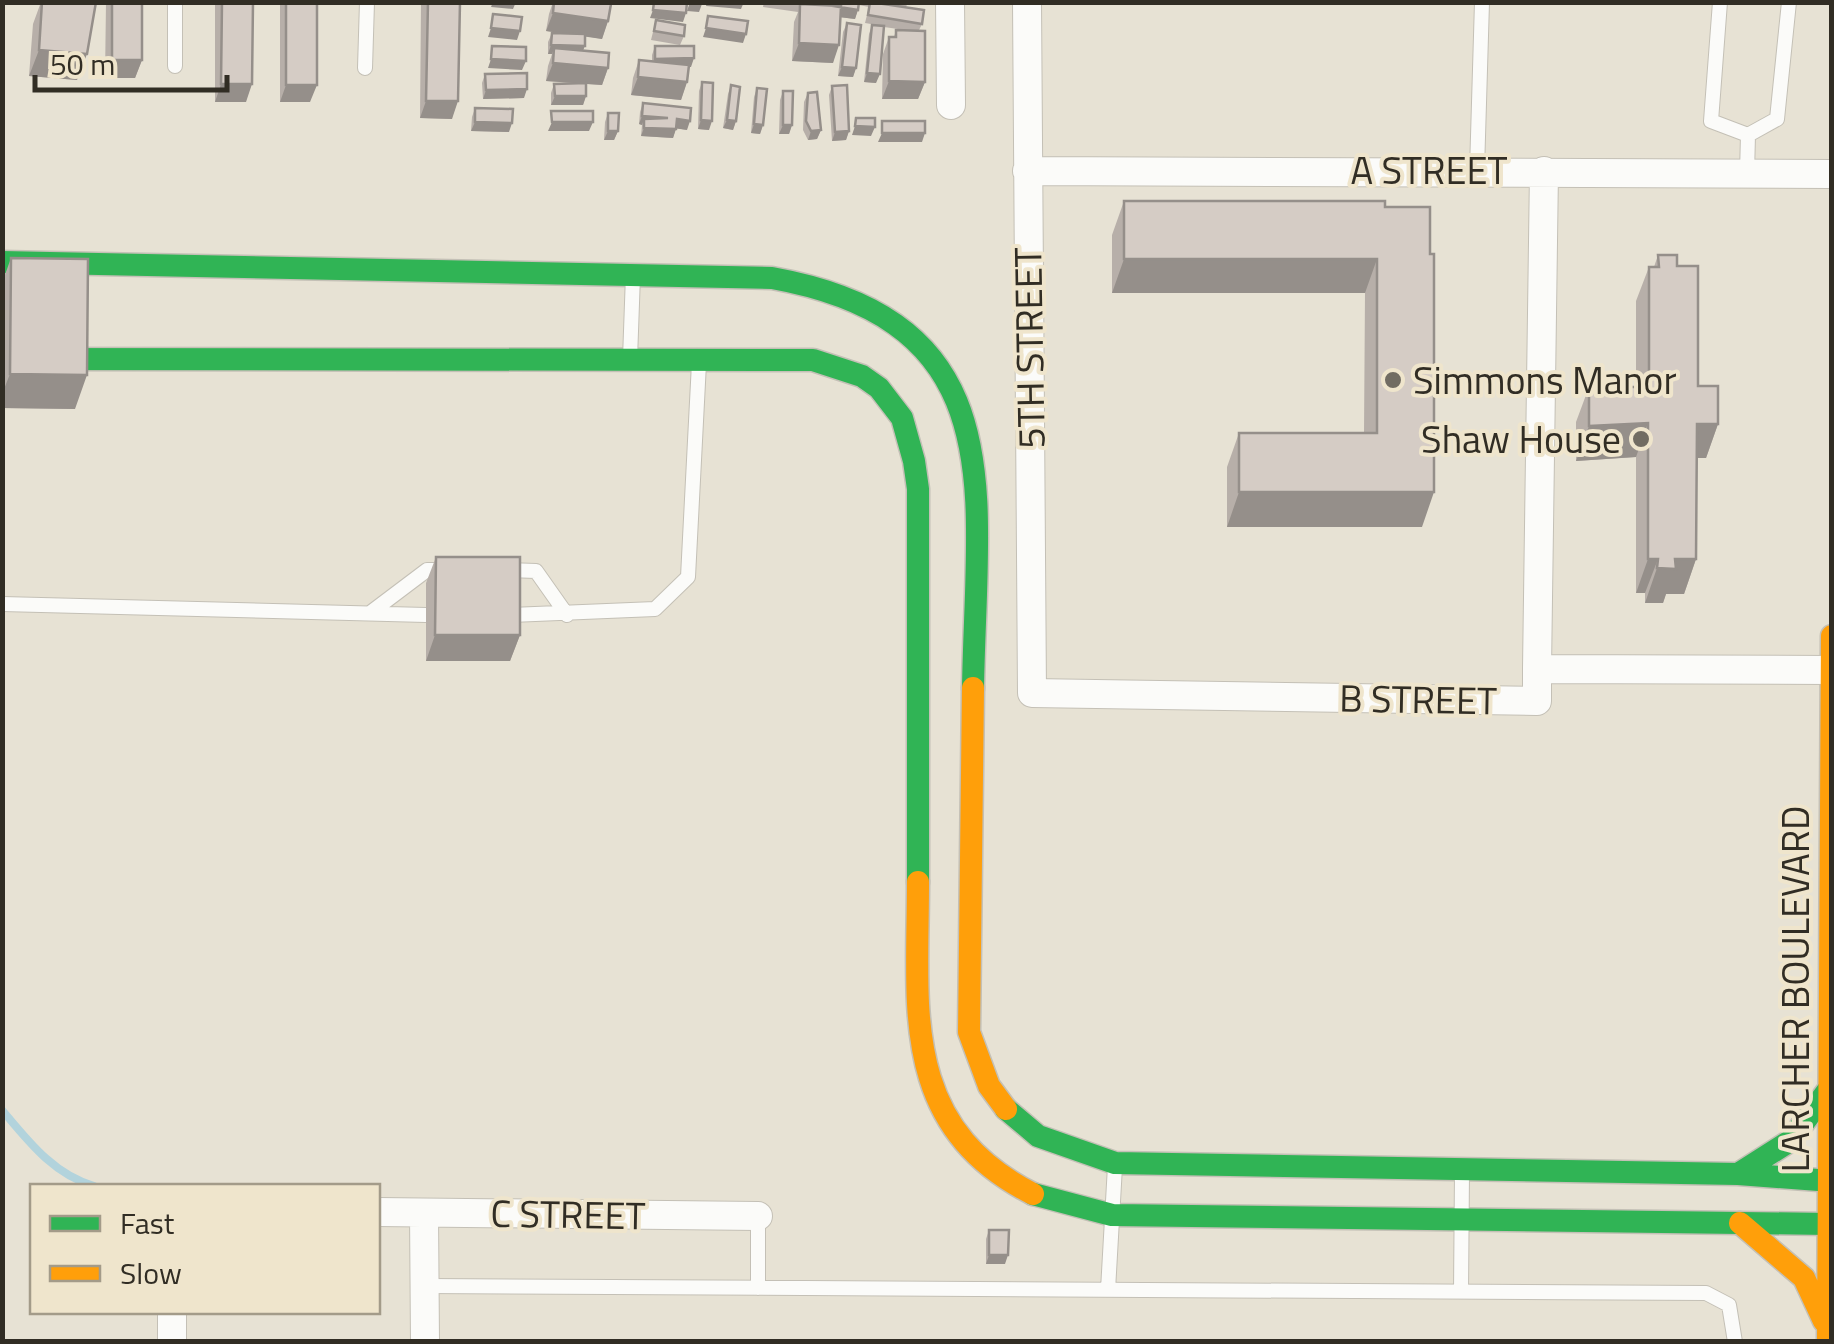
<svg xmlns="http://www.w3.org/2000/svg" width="1834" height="1344" font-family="'Titillium Web',sans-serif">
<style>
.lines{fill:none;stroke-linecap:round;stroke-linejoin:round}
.stream{stroke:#b2d3dc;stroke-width:8}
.lane-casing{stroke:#c4c0b6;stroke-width:16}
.street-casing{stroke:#c4c0b6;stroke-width:30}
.fast-casing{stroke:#c4c0b6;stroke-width:25}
.slow-casing{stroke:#c4c0b6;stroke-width:25}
.lane{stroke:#fbfbf9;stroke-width:14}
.street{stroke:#fbfbf9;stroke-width:28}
.fast{stroke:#30b455;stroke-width:22}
.slow{stroke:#ff9f0a;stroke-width:22}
.wall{fill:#b7afa9}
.shaded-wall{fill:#958f8a}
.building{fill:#d5ccc5;stroke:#958f8a;stroke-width:2.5}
.poi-dot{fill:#716c62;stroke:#efe5cc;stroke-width:4}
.labels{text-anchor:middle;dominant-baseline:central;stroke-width:8;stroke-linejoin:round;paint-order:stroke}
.street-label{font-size:38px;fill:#312d24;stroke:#efe5cc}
.poi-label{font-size:38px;fill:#312d24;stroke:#efe5cc;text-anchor:start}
</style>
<rect width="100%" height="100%" fill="#e7e2d4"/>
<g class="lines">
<!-- stream -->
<path class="stream" d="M2,1110C28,1141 54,1175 94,1186"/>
<!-- lane casing -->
<g class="lane-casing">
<path id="lane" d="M1720,2L1711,121L1748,135
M175,66V2
M365,68L367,2
M1477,170L1482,2
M1747,173L1748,135L1777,119L1789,2
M630,359L633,275
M506,570L536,571L567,615
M2,604L426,615
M370,613L427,570H449
M511,615L655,609L688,577L699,363
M425,1286L1706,1293L1729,1305L1735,1342
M758,1288V1216
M1108,1290L1115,1166
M1461,1292L1462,1173"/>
</g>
<!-- street casing -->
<g class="street-casing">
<path id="street" d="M950,2L951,105
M1027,2L1032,693L1537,701V669L1832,670
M1027,171L1832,174
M1537,669L1544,171
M378,1212L758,1216
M424,1213L425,1342
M172,1342V1312"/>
</g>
<!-- fast casing -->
<g class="fast-casing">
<path id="fast" d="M2,262L772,278C1016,322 976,493 973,688
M2,359L813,360L862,376L879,388L902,418L914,461L918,489V882
M1006,1109L1038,1136L1115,1163L1738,1174L1832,1181
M1738,1174L1790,1141L1831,1086
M1033,1194L1112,1215L1829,1224"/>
</g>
<!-- slow casing -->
<g class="slow-casing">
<path id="slow" d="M973,688L969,1032L989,1086L1006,1109
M918,882C918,1009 899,1126 1033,1194
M1740,1223L1804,1278L1824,1321
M1828,1342L1832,636"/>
</g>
<!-- lane -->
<use href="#lane" class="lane"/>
<!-- street -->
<use href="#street" class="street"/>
<!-- fast -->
<use href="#fast" class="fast"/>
<!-- slow -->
<use href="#slow" class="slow"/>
</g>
<!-- wall -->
<path class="wall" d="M41,2H96L77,80L29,76L33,24Z
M106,2H142V60L135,78H105Z
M215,2H253L246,102H215Z
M280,2H317L310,102H280Z
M421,2H460L452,119L420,118Z
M553,2H608V21L602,39L585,36L583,51L608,68L602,85L586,84V96L583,105H551V93L554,84L576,83L546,81L548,66L552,54H548V42L552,33L567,34L546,31L549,14Z
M764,2H820V5L831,6L832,2H908L906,7L922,24L919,30L925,82L918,99H882L883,54L889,37H894L896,30H905L884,27L876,83L864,82L869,34L872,25H877L865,23L869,7L859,5L855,19L840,17L833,63L792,61L794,22L798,12L763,7Z
M656,20L684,36L680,45L651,40Z
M847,23L856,68L853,77L838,76L843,32Z
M655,46L691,67H689L687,82L681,100L631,95L633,78L639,60L652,61V55Z
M485,74L524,98L483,99L482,83Z
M702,82L709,130L698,129L699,91Z
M731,85L736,121L733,130L723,128L728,94Z
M832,86L849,131L846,140L832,141L829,95Z
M757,88L763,125L760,134L751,133L754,97Z
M783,91L792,125L789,134H779L780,100Z
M808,93L821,130L817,139L808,140L803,130L804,102Z
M643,103L687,130L676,128L673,138L641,136L642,125L639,124L640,112Z
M475,108L509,132L471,131L472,117Z
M608,113L618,131L614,140H604L605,122Z
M1124,201H1385L1422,527H1227V467L1239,433H1364L1365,293H1112V235Z
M1658,255L1677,266L1698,386L1718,424L1706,458H1696V559L1684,594H1666L1663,603H1645V593H1636V457L1576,461V422L1589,387H1636V301L1649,267H1654Z
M11,258L75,409L2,408V283Z
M436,557L520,635L510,661H426V583Z
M989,1230L1005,1264H986V1239Z"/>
<!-- shaded-wall -->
<path class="shaded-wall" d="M493,2H516L513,9L491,7Z
M690,2L702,4L699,12L687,11Z
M707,2H744L741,9L706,6Z
M833,7L858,10L855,19L830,16Z
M653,10L686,13L683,22L650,18Z
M553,13L608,21L602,39L546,31Z
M491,28L520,31L517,40L488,37Z
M706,28L746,34L743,43L703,37Z
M799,43L839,45L833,63L792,61Z
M551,45L585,46L581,55L554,48L552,54H548Z
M39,50L87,54L77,80L29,76Z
M694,58L691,67L652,68L655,59Z
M491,59L526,61L522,70L488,68Z
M112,60H142L135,78H105Z
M553,63L608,68L602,85L546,81Z
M842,67L856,68L853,77L838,76Z
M867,73L880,74L876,83L864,82Z
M638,77L687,82L681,100L631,95Z
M889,81L925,82L918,99H882Z
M221,84H252L246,102H215Z
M286,85H317L310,102H280Z
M527,89L524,98L483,99L486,90Z
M555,96H586L583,105H551Z
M426,101H458L452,119L420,118Z
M642,116L668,118L644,119L642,125L639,124Z
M677,119L690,121L687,130L673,128Z
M701,120L712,121L709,130L698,129Z
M727,120L736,121L733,130L723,128Z
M475,122L512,123L509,132L471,131Z
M552,122H593L589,131H548Z
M754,124L763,125L760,134L751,133Z
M783,125H792L789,134H779Z
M855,126L875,127L871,136L852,135Z
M644,128L676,129L673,138L641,136Z
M821,130L817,139L808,140L811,131Z
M608,131H618L614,140H604Z
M849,131L846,140L832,141L835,132Z
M882,133H925L922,142H878Z
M1124,259H1377L1365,293H1112Z
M10,374L87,375L75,409L2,408V394Z
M1648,423L1636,457L1576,461L1589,426Z
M1697,424H1718L1706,458H1684Z
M1239,492H1434L1422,527H1227Z
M1648,559H1658L1645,593H1636Z
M1675,559H1696L1684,594H1666L1663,603H1645L1657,568Z
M435,635H520L510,661H426Z
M989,1255H1008L1005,1264H986Z"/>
<!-- building -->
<path class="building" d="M42,2H96L87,54L39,50Z
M112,2H142V60H112Z
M222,2H253L252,84H221Z
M286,2H317V85H286Z
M428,2H460L458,101H426Z
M554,2H600L611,4L608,21L553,13Z
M654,2H687L686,13L653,10Z
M795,2H820V5Z
M833,2H859L858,10L833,6Z
M870,2L924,10L922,24L868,15Z
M800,4L841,6L839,45L799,43Z
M493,14L522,17L520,31L491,28Z
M708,16L748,21L746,34L706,28Z
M656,20L685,25L684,36L654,31Z
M847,23L861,25L856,68L842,67Z
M872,25L884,26L880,74L867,73Z
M896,30L925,31V82L889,81V37H896Z
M552,33L585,34V46L551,45Z
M492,46L526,47V61L491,59Z
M655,46H694V58L655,59Z
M554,48L609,53L608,68L553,63Z
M639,60L689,65L687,82L638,77Z
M527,73V89L486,90L485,74Z
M702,82L713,83L712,121L701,120Z
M586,83V96H555L554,84Z
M731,85L740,87L736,121L727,120Z
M847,85L849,131L835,132L832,86Z
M757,88L767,89L763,125L754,124Z
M783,91H793L792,125H783Z
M817,92L821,130L811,131L806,121L808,93Z
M643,103L691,108L690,121L677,119L676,129L644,128V119L668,118L642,116Z
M475,108L513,109L512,123L475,122Z
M551,111H593V122H552Z
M608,113H619L618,131H608Z
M856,118H875V127L855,126Z
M882,121H925V133H882Z
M1124,201H1385V207H1430V254H1434V492H1239V433H1377V259H1124Z
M1658,255H1677V266H1698V386H1718V424H1697L1696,559H1675L1676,569L1657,568L1658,559H1648V423L1589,426V387H1649V267H1659Z
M11,258L88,259L87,375L10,374Z
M436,557H520V635H435Z
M989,1230H1009L1008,1255H989Z"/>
<!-- markers -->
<g class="poi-dot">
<circle cx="1393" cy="380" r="10"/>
<circle cx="1641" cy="439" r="10"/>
</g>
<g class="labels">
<!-- street labels -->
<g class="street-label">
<text x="1429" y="170">A STREET</text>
<text transform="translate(1029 348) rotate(-91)">5TH STREET</text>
<text transform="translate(1418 699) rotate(1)">B STREET</text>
<text transform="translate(1795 989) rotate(-90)">LARCHER BOULEVARD</text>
<text transform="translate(568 1214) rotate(1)">C STREET</text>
</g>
<!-- poi labels -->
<g class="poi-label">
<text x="1413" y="380">Simmons Manor</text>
<text x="1621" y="439" text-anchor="end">Shaw House</text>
</g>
</g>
<!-- border -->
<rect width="1834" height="1344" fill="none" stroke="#312d24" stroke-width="10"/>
<!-- legend -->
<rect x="30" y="1184" width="350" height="130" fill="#efe5cc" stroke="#a39b89" stroke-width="2.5"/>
<rect x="50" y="1216" width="50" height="15" fill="#30b455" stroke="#a39b89" stroke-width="2.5"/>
<text x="120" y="1234" font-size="30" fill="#312d24">Fast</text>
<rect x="50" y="1266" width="50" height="15" fill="#ff9f0a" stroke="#a39b89" stroke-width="2.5"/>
<text x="120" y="1284" font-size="30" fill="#312d24">Slow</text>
<!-- scale -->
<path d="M35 75v15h192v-15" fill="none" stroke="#312d24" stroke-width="5"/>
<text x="50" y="75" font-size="30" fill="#312d24" stroke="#efe5cc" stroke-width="8" paint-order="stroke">50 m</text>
</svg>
